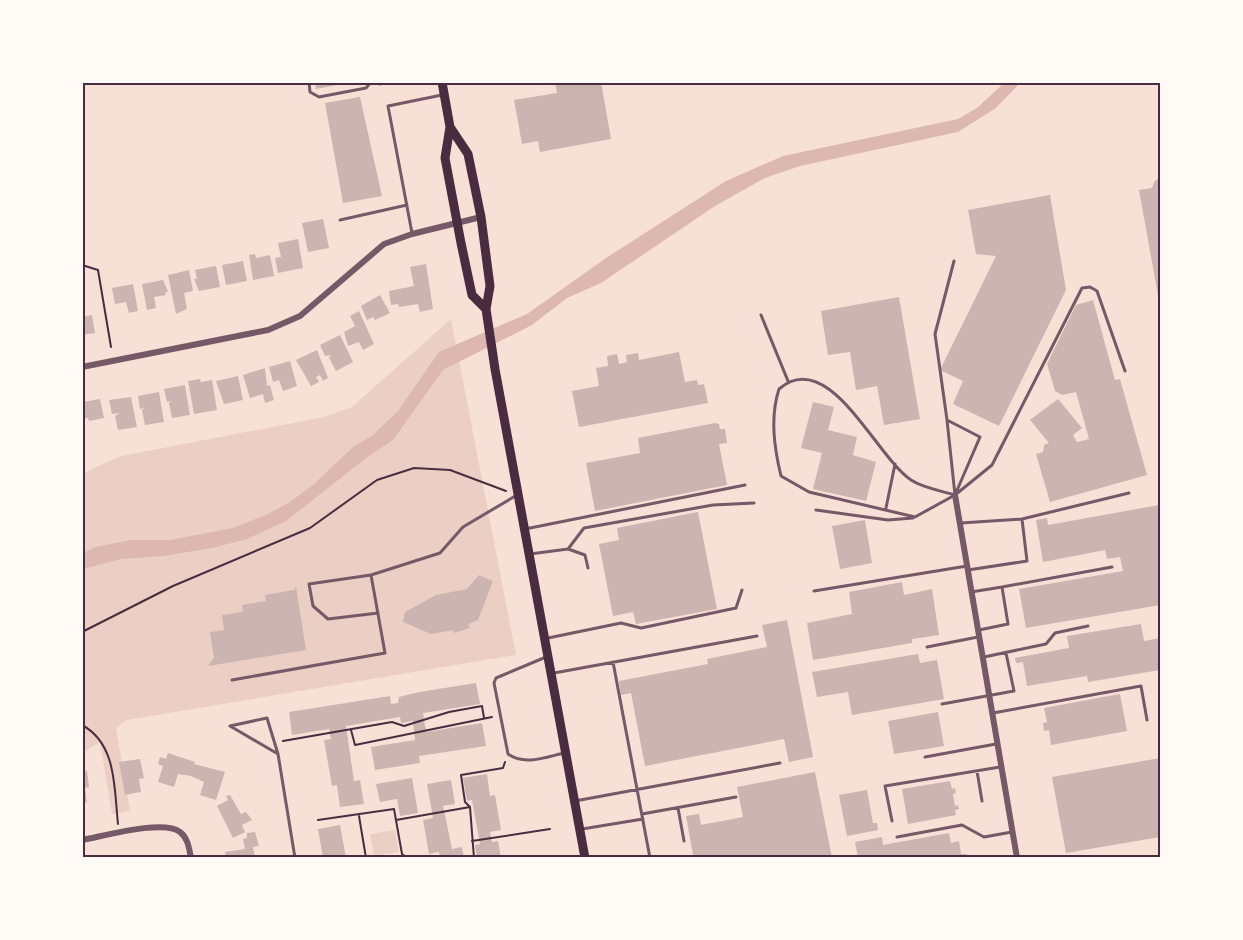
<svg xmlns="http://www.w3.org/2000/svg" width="1243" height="940" font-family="'Archivo Narrow',sans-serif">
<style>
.green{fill:#ebcfc5}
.water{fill:#dcb8b0}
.building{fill:#ccb4b1}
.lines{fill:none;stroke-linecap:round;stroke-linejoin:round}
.path{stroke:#4a2c40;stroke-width:2}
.service{stroke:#755966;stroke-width:3}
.minor{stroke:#755966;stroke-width:6}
.secondary{stroke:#4a2c40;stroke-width:9}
.neatline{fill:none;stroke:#4a2c40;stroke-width:2}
</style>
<rect width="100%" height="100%" fill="#f7e1d7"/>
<!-- green -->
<path class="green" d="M451,319L516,655L127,720L116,728L130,811L112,814L100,742L83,753V473L121,456L324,417L352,407Z
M395,830L399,852L374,856L370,834Z"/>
<!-- water -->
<path class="water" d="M1004,83H1020L996,108L958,132L800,166L765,178L715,206L601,283L567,298L532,325L443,370L393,440L366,458L286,521L247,539L212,548L163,556L121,559L83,569V553L95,547L132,540H170L233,528L268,514L290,502L314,484L353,447L373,435L398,411L439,352L527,314L606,258L726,181L783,156L958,119L977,108Z"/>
<!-- building -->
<path class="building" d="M315,82H343V84L316,89Z
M555,82H601L611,139L540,152L538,141L522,144L514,100L557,93Z
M360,97L382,196L343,203L325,103Z
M1160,177V301H1159L1139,190L1152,188L1154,182Z
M1050,195L1066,290L999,426L953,404L963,381L940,370L996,256L976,254L968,210Z
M323,219L329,248L308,252L302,223Z
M298,239L303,268L278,273L275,258L281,257L278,243Z
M255,254L256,258L270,255L274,276L253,280L249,255Z
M243,261L247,281L226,285L222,265Z
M426,264L433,309L420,312L418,304L399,307L398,304L391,305L389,291L414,286L410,267Z
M216,266L220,287L199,291L194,279H197L195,270Z
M189,270L193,291L184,293L187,309L176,314L168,275Z
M163,280L168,292H165L166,295L154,297L156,308L147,310L142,284Z
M133,284L138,311L129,313L126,302L115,304L112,288Z
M380,295L390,313L375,320L373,317L367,320L361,306Z
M899,297L920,419L884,425L877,386L856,390L850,352L828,355L821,311Z
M1093,300L1115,380L1120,379L1147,475L1050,502L1036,454L1043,452L1044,445L1049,443L1030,420L1058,399L1082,428L1073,435L1077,442L1089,439L1076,392L1062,395L1055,391L1047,364L1076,305Z
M359,311L374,344L363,350L359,342L348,346L344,332L355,326L350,316Z
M92,315L95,333L82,335V317Z
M340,335L353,362L336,371L329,358L331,355L325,356L320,345Z
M317,350L328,378L323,381L320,375L316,377L319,382L311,386L296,360Z
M679,352L685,382L697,380L698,385L704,384L708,403L579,427L572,391L599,386L596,368L608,366L607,356L617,354L619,364L627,362L626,355L638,353L639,360Z
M290,361L297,386L283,391L279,380L273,382L269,367Z
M265,368L267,386L270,385L274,400L265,403L263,394L250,398L243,375Z
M238,376L243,400L224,404L216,381Z
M200,379L201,382L212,380L217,410L194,414L188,381Z
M185,385L190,415L172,418L169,403L171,401L167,402L164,389Z
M159,392L164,422L145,425L142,410L145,408L140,409L138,396Z
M131,397L137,427L118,430L115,416L120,413L112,414L109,400Z
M100,399L104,418L89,421L88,418L82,419V402Z
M813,402L834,407L828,430L857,437L853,455L876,462L866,501L813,489L822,453L801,448Z
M715,423L719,424L720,429H725L727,443L719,444L727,485L595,511L586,463L640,453L638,438Z
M1159,505L1160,605L1026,628L1019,589L1123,571L1120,557L1107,559L1105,550L1043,562L1036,520L1047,518L1048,525Z
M698,512L717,609L636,624L633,612L613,616L599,544L619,540L617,528Z
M865,520L872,563L840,569L832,526Z
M479,575L493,581L478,620L468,624L470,628L454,633L453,630L431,634L403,622L405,612L436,595L467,589Z
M902,582L904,595L932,589L939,635L912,639V643L813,660L807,623L852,614L849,592Z
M296,587L306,650L208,666L214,658L210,632L224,630L222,615L243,612L242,605L266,601L265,595L294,590Z
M787,620L813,757L789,762L784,739L645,766L631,693L621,695L619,681L708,664L707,659L767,647L762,625Z
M1141,624L1144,641L1160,638V670L1088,682L1087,676L1027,686L1023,662L1016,663L1015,658L1069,648L1067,636Z
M918,654L920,663L937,660L944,699L852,715L848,692L817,697L812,672Z
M476,683L480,704L423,713L426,732L482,723L486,746L419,756L420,763L375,770L371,747L415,740L413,721L401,723L400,717L346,726L354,781L360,780L364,804L340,807L337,785L332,786L324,740L331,739L329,729L292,735L289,712L390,696L391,704L398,703L399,697L419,692Z
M1120,694L1127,731L1051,745L1049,730L1044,731L1043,723L1047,722L1044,708Z
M938,712L944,746L894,754L888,721Z
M168,753L195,762L194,764L225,772L216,800L200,795L204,782L191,776L178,774L174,787L158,782L163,766L158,764L160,757L166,759Z
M1160,758V837L1066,853L1052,777Z
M140,759L144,778L139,779L141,792L125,795L119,762Z
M87,771L89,787L85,788L87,802L82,803V772Z
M815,772L832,858H684L693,855L686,816L699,814L701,825L743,817L737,787Z
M487,774L490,796L495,795L501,830L490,832L492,842L498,841L501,858H477L475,845L480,844L472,800L467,801L463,778Z
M412,778L418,813L400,816L397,799L380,802L376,784Z
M451,780L455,804L443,806L445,815L452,849L462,847L464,858H440L439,852L429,854L423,820L433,818L427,784Z
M950,781L952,789L955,788L956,793L953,794L955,806L958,805L959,809L955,810L956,815L908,824L902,789Z
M867,790L873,823H877L878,830L847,836L839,795Z
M230,795L241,814L246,812L252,820L242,825L245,832L233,838L217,806L228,800L226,796Z
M340,825L346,858H323L318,829Z
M255,832L259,846L253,847L255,858H226L225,852L245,849L243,839L247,838V833Z
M949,833L951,843L959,841L961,854H967V858H858L855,842L882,837L883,845Z"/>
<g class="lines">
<!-- path -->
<path class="path" d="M82,265L98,270L111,347
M82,632L173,586L310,528L377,480L414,468L450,470L506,491
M82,725C117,744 114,788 118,824
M351,730L355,745L492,717
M283,741L392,722L404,726L449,712L482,706L484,718
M359,816L366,858
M318,820L394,809L402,854L408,858
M396,820L470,807
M472,841L550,829
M474,858L470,807L465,802L461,775L503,768L505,762"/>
<!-- service -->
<path class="service" d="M309,82L310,92L319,97L366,88L371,82
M380,84L389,82
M340,220L407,205
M412,233L388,106L442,95
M761,315L788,381
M947,420L980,437L955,495Z
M947,420L935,334L954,261
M955,495C942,491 923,488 911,480C876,457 829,346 779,389C770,417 774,447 781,476L809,492L915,517L955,495L992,465L1082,288L1090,287L1097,291L1125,371
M886,508L895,464
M816,510L888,520L913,518
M961,523L1022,519L1129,493
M525,529L745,485
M568,549L584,528L713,505L754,503
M530,554L568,549L585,555L588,568
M968,570L1027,561L1022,519
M1002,587L1112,567
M814,591L967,566
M971,592L1002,587L1008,624L979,630
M378,613L328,619L313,606L309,584L371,575L440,553L463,527L517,495
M548,638L621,623L641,628L736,608L742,590
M927,647L978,637
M546,657L496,678L494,683L508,754C524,766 546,757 564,753
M984,657L1046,644L1055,633L1088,626
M613,662L650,858
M554,673L757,636
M232,680L385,653L371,575
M942,704L1014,691L1006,653
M993,713L1141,686L1147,720
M278,754L230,726L267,718L278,754L295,858
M925,757L996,744
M977,771L982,801
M575,801L780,763
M678,808L684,841
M642,814L736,797
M892,821L885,786L1000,767
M582,829L643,819
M897,837L962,825L984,837L1012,832"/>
<!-- minor -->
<path class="minor" d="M82,367L268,330L300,316L384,244L412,234L481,217
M955,495L1017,858
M82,840C104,836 164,819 180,832C188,838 189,848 191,858"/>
<!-- secondary -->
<path class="secondary" d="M442,82L450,127L445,158L461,243L472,295L486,309
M450,127L468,154L481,217L490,286L486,309L495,369L585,858"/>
</g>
<!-- border -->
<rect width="1243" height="940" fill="none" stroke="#fffaf5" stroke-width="168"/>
<rect x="84" y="84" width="1075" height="772" class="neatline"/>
</svg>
